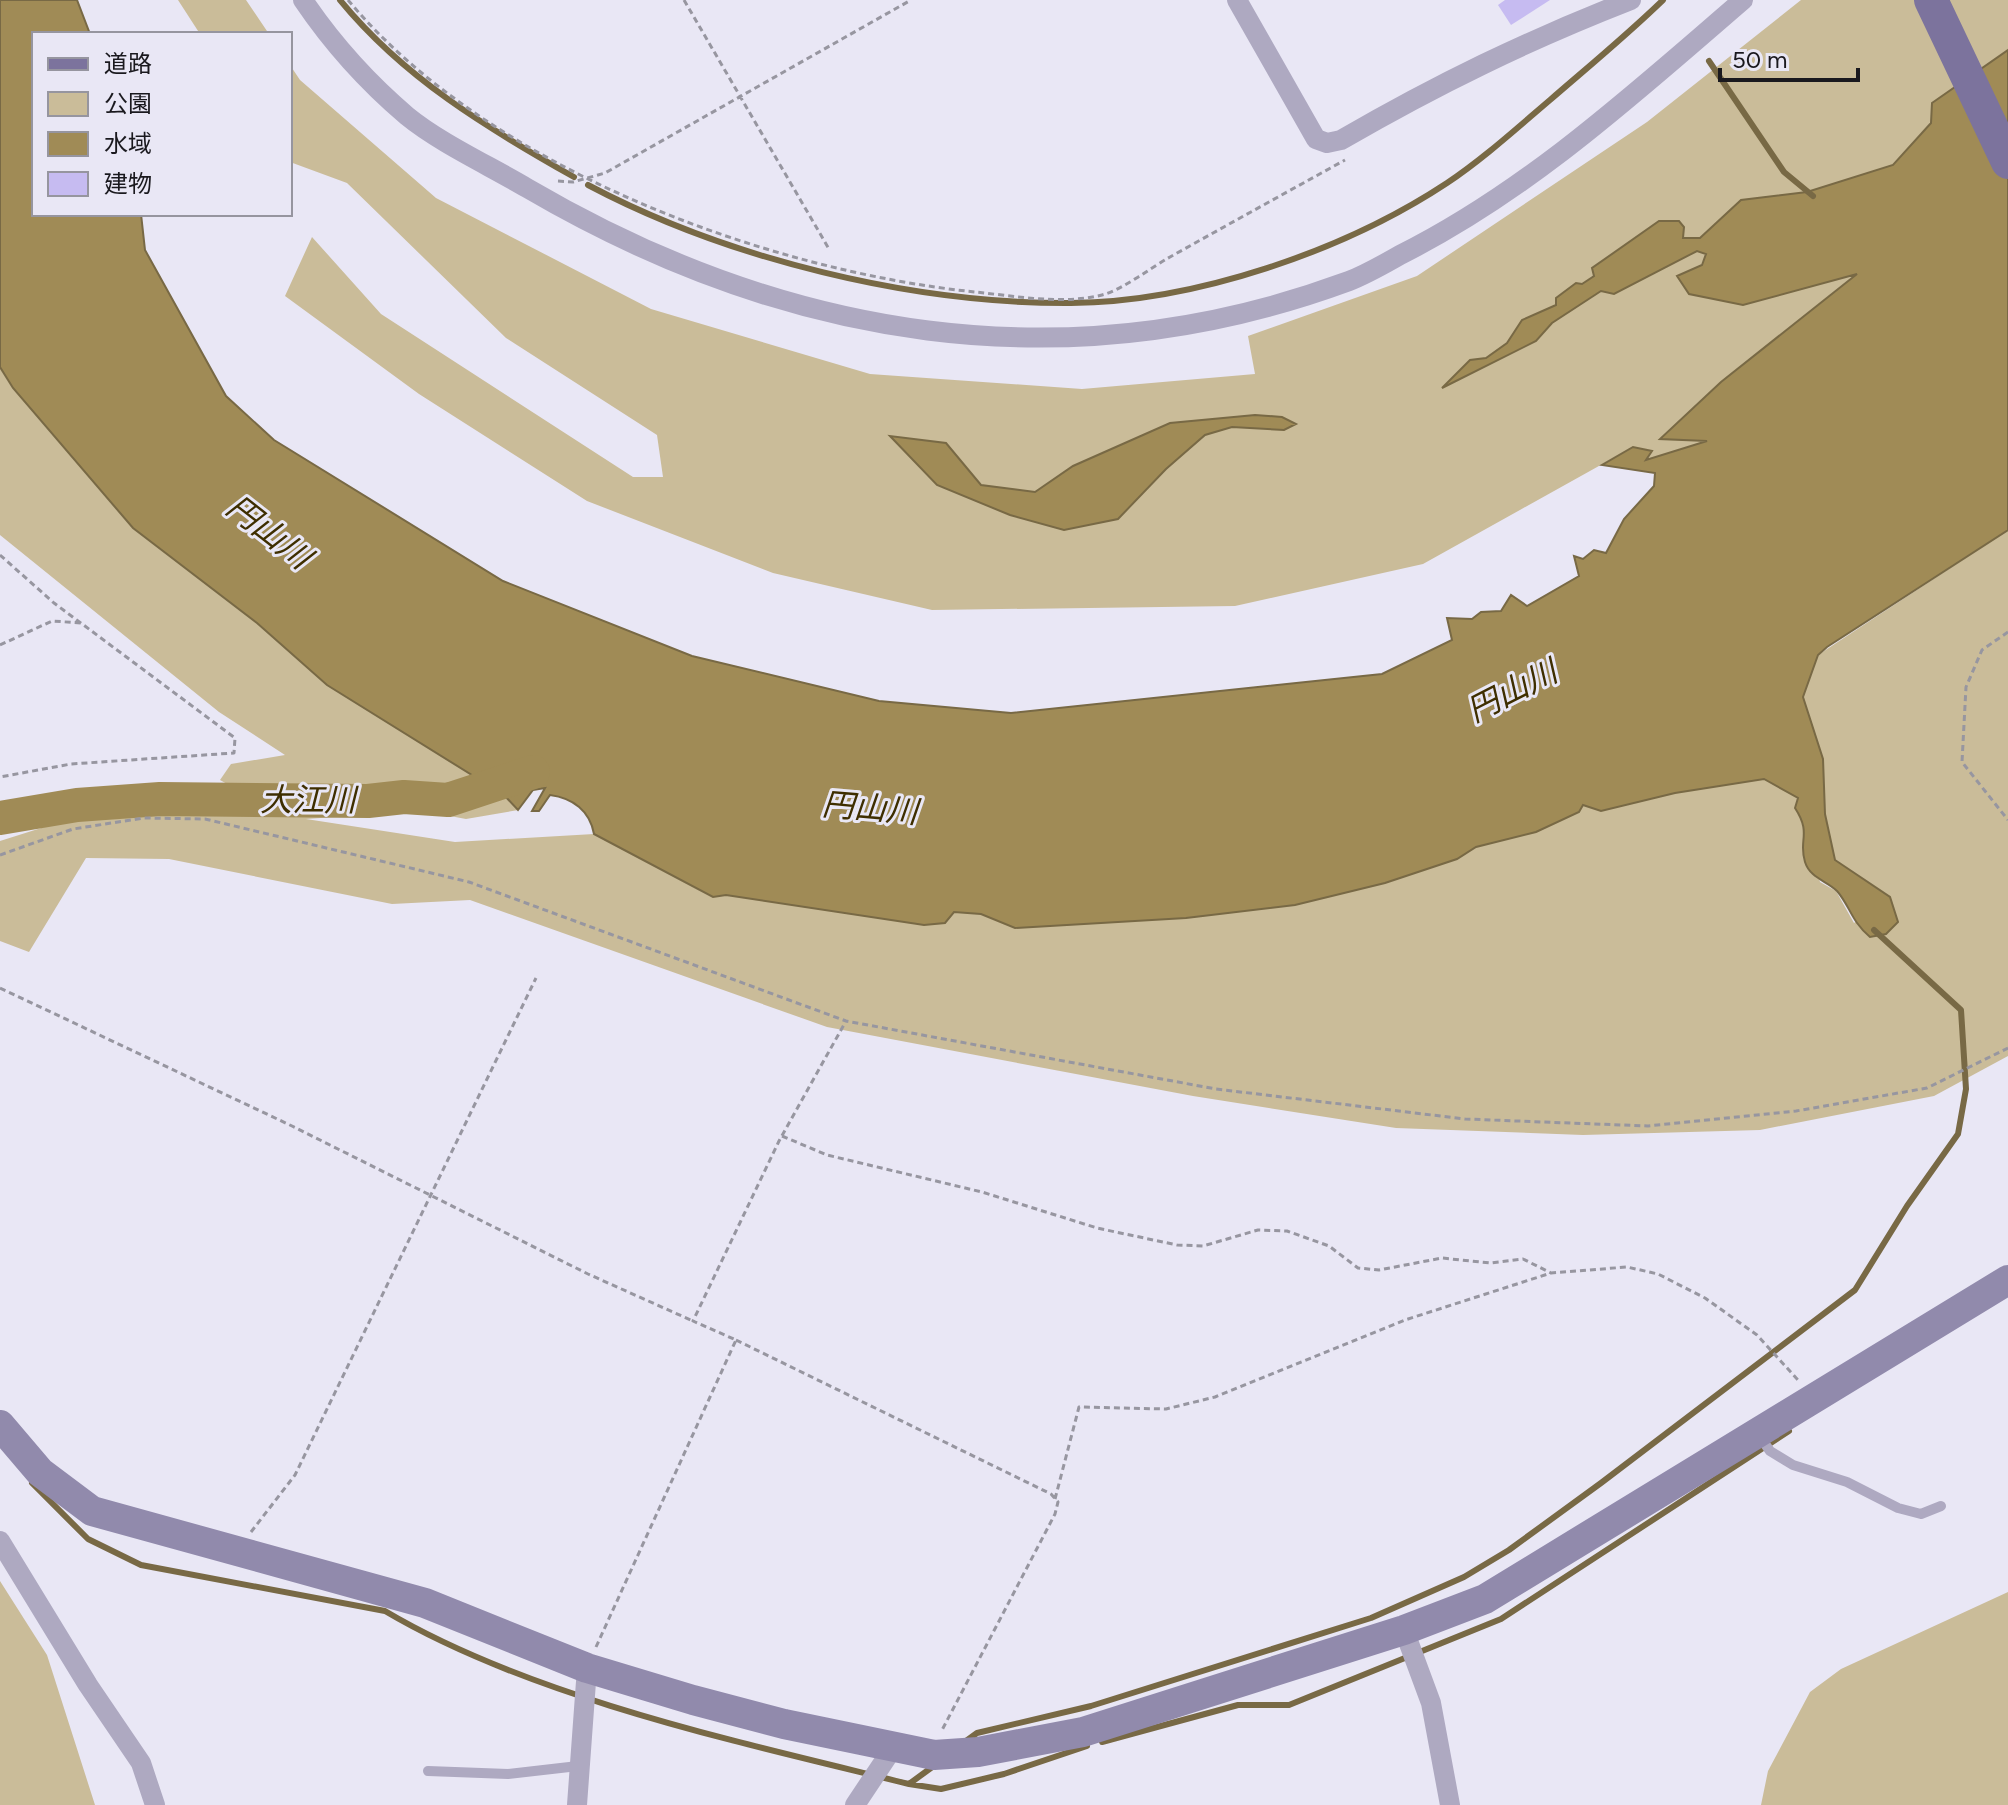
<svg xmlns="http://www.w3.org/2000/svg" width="2008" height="1805" font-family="Figtree,'Noto Sans JP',sans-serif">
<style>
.green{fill:#cabc99}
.water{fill:#a08b56;stroke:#786945;stroke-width:2}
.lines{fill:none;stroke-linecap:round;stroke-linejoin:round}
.stream{stroke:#786945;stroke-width:6}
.river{stroke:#a08b56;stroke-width:34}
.building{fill:#c6bbf1}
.path{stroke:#9796a0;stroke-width:3;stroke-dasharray:6 4;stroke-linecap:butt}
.lane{stroke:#aea9c1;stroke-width:10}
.street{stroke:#aea9c1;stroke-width:20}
.secondary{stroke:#918aac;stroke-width:30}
.primary{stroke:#7c739d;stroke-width:34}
.labels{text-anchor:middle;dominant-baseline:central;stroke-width:6;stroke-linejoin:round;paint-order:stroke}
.water-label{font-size:32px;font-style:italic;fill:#3e2e00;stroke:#e9e7f5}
</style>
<rect width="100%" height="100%" fill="#e9e7f5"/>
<!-- green -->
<path class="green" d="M178,0H246L269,34H200Z
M1801,0H2008V50L1932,103L1931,122L1893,165L1807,192L1741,200L1700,238H1683L1592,268L1594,275L1556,305L1522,320L1507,343L1486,358L1470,360L1445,385L1536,341L1552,323L1601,291L1614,294L1697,251L1706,254L1689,293L1743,305L1859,272L1721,382L1661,438L1710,441L1645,461L1651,452L1633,447L1423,564L1235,606L932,610L773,573L587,501L419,394L285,296L312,237L381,314L633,477H663L657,435L506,338L347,183L290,162V65L300,80L436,198L651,309L870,374L1082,389L1255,374L1248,336L1417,276L1647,122Z
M0,367L13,388L327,685L504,795L518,810L466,819L423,811L306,819L455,842L594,834L712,897L725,895L924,925L954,912L981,914L1015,928L1186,918L1295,905L1385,883L1457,859L1476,847L1536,832L1583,805L1601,811L1675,793L1764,779L1799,798L1795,808L1805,824L1820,882L1836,891L1854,923L1890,897L1835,860L1825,814L1823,759L1803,697L1818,655L2008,530V1056L1934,1096L1760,1130L1583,1135L1396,1128L1193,1096L827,1027L470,900L392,904L169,859L86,858L29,952L0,941V841L57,823L120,812L294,817L270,808L220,780L231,764L285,755L219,712L0,535Z
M0,1581L47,1655L95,1805H0Z
M2008,1592V1805H1761L1768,1771L1810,1692L1841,1669Z"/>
<!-- water -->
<path class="water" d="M0,0H77L90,34H34V214H141L145,250L226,396L274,440L503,581L692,656L879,701L1011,713L1382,674L1452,640L1447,618L1472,619L1481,612L1501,611L1511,595L1527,606L1579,576L1574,556L1583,559L1594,550L1606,553L1624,519L1654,486L1655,473L1602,465L1633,447L1652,451L1646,460L1707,441L1660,439L1721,382L1857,274L1743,305L1689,294L1677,276L1702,265L1706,254L1697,251L1614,294L1601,291L1552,323L1536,341L1442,388L1470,360L1486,358L1507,343L1522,320L1556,305V298L1576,283L1582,284L1594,276L1592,268L1659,221H1679L1684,227L1683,238H1700L1741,200L1807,192L1893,165L1931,123L1932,103L2008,50V530L1827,647L1818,655L1803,697L1823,759L1825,814L1835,860L1890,897L1898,922L1886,934L1870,937C1851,921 1850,906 1837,891C1827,881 1810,878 1805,862C1798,840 1812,834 1795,808L1798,798L1764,779L1675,793L1601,811L1583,805L1579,812L1536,832L1476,847L1457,859L1385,883L1295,905L1186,918L1015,928L981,914L954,912L945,923L924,925L726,895L713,897L594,834C590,811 573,798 550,795L539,811H532L545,788L533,790L518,810L504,795L327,685L257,623L133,528L13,388L0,367Z
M1255,415L1282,417L1296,424L1284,430L1232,427L1205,435L1166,469L1118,519L1064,530L1010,515L937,485L890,436L946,443L981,485L1035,492L1073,466L1170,423Z"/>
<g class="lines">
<!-- stream -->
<path class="stream" d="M340,0C404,78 487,128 574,177
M1709,61L1784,172L1813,196
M588,185C728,259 912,304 1071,303C1195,302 1344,251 1447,183C1483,159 1517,128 1550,100C1588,67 1627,35 1663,0
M32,1483L88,1539L141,1565L385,1611C532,1698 743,1743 909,1784L935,1765
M966,1741L977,1733L1091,1706L1371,1618L1464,1577L1509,1550L1601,1483L1855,1290L1907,1206L1958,1134L1966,1089L1961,1010L1874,930
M1102,1742L1238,1705H1289L1501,1619L1789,1431
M909,1784L941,1789L1004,1774L1087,1746"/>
<!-- river -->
<path class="river" d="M0,818L77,805L160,799L368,801L404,797L448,800L533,772"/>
</g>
<!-- building -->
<path class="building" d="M1505,0H1550L1511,25L1498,5Z"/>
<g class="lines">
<!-- path -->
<path class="path" d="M348,0C487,167 763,270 975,292C1015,296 1062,305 1102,295C1124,289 1150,268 1170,257C1229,224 1287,192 1345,160
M684,0L829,249
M558,181L573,182L605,173L911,0
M0,555L54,603L235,738L234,753L71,764L0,777
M2008,632L1982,650L1966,687L1962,762L2008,820
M0,645L52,621L81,623
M0,855L73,829L144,818L205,819L469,882L846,1021L1216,1089L1465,1119L1648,1126L1796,1111L1927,1088L2008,1048
M0,988L292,1126L588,1274L693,1321
M782,1136L827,1155L982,1192L1097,1228L1177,1245L1203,1246L1258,1230L1287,1231L1329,1246L1358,1268L1379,1270L1442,1258L1490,1263L1523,1259L1551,1273
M736,1340L1051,1494L1058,1502L1055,1514L941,1732
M1055,1499L1079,1407L1166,1409L1215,1397L1405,1320L1551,1273L1627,1267L1658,1274L1705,1298L1757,1335L1798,1380
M251,1532L295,1475L536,978
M596,1647L736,1340L693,1321L779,1141L846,1021"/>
<!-- lane -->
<path class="lane" d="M1760,1437L1770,1451L1793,1465L1847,1482L1898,1508L1921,1514L1941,1506
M428,1771L508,1774L578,1766"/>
<!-- street -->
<path class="street" d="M303,0C332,43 367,82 407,116C440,143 490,166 527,188C785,339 1064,386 1349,281C1367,274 1384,264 1400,255C1528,191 1635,93 1743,0
M1237,0L1316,139L1327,143L1341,140C1438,84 1526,41 1631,0
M0,1541L88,1685L141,1763L155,1805
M1404,1630L1431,1703L1450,1805
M577,1805L587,1668
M855,1805L893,1748"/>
<!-- secondary -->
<path class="secondary" d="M0,1425L40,1472L92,1511L425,1603L587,1668L693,1700L784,1724L934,1755L978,1752L1083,1732L1404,1630L1485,1599L2008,1280"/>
<!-- primary -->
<path class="primary" d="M1931,0L2008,162"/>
</g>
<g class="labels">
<!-- water labels -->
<g class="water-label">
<text transform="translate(269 532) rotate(38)">円山川</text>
<text transform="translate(1512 691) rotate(-27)">円山川</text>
<text x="308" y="800">大江川</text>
<text transform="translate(870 808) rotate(5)">円山川</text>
</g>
</g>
<!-- legend -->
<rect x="32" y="32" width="260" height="184" fill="#e9e7f5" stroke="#96959f" stroke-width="2"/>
<rect x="48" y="58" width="40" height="12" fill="#7c739d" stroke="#96959f" stroke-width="2"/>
<text x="104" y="72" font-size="24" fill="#1a191e">道路</text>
<rect x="48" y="92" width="40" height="24" fill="#cabc99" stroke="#96959f" stroke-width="2"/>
<text x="104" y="112" font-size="24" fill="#1a191e">公園</text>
<rect x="48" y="132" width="40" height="24" fill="#a08b56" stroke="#96959f" stroke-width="2"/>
<text x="104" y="152" font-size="24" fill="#1a191e">水域</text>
<rect x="48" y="172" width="40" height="24" fill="#c6bbf1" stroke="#96959f" stroke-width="2"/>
<text x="104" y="192" font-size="24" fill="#1a191e">建物</text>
<!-- scale -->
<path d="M1720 68v12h138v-12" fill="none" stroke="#1a191e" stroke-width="4"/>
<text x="1732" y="68" font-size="24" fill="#1a191e" stroke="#e9e7f5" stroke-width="6" paint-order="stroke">50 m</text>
</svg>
